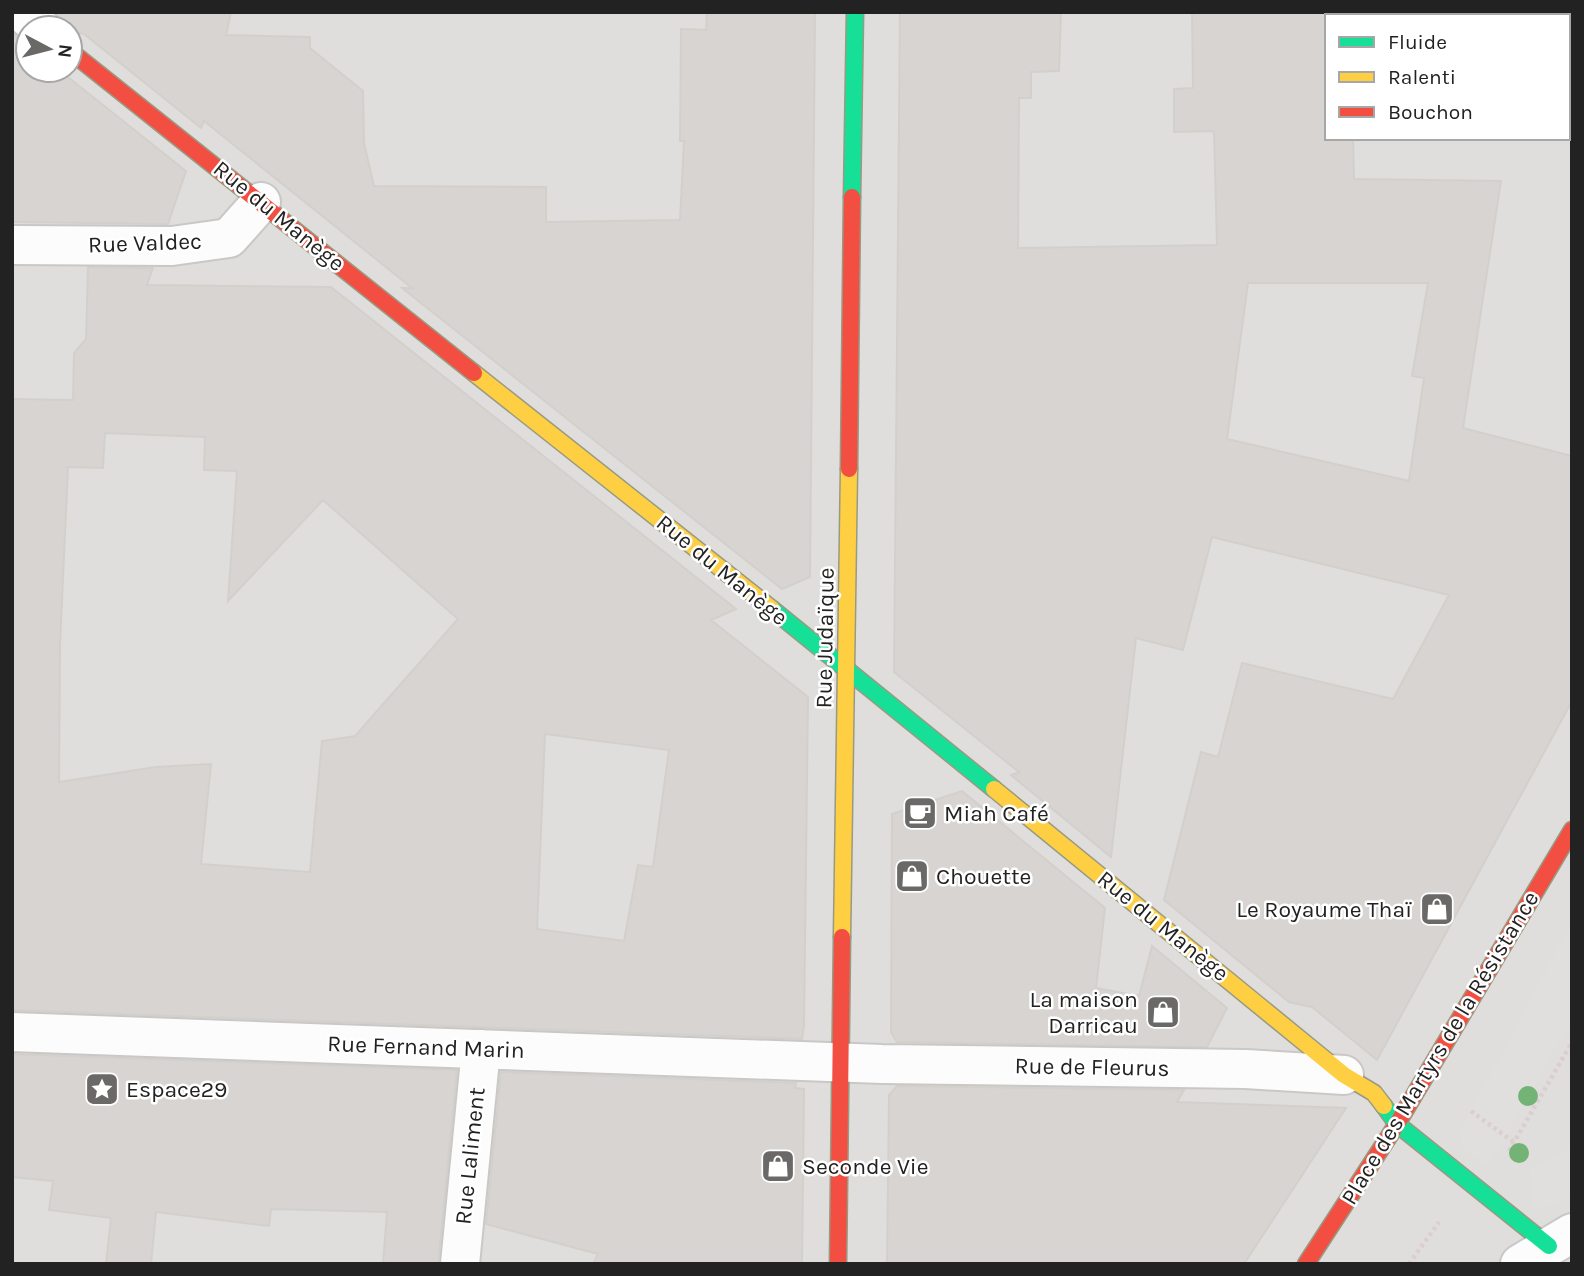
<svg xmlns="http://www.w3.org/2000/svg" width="1584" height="1276" font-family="Karla,sans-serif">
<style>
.residential{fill:#dfdedc;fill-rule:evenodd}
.parking{fill:#e0dfde}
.building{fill:#d7d4d2;stroke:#d3d0cc;stroke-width:2;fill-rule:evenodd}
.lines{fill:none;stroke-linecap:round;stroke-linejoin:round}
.street-casing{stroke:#c9c8c7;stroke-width:42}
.fast-casing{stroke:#999a82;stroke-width:19}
.slow-casing{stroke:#999a82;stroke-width:19}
.jam-casing{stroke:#999a82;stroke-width:19}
.path{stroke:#dccecd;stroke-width:4.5;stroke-dasharray:3.5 3.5;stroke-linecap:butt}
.street{stroke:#fdfcfc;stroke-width:38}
.fast{stroke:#16e098;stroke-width:16}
.slow{stroke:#ffcf43;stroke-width:16}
.jam{stroke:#f24e42;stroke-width:16}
.tree{fill:#73b476}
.labels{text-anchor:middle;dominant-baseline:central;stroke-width:5;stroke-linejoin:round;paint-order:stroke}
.street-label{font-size:23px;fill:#222;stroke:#fff}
.poi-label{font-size:23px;fill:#222;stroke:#fff;text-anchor:start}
</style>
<rect width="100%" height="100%" fill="#f0eeeb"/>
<!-- residential -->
<path class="residential" d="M12,12H1572V1264H12ZM1327,16H1568V138H1327ZM28,28H70V70H28Z"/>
<!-- parking -->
<path class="parking" d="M1572,922V1019L1506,1136L1486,1166L1463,1147L1460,1132Z
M1572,1148V1195L1552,1206L1537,1207L1532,1203L1530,1168Z"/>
<!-- building -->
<path class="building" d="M56,12H231L226,35L310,37V48L363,91L364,143L374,186L546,187V222L680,220L684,141H680L681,29L706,30L707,12H815L810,577L782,589L402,288H412L204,121L201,128L84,34L62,28Z
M900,12H1061L1059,71L1031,72V98H1019L1018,248L1217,245L1214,131L1174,132V89L1193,88L1192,12H1327V138H1353L1354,179L1501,181L1463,428L1572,456V701L1377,1060L1312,1007L1289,1002L1164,900L1201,752L1218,757L1242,663L1393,699L1449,595L1212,537L1183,650L1136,638L1111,857L1011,775L1019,772L894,672ZM1248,283H1428L1412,376L1424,378L1409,481L1227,439Z
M12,33L28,45V70H59L186,171L168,224L12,222Z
M88,267L153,268L147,285L331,287L736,609L711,620L808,697L804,1025L802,1039L12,1010V399L73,400L74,353L86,339ZM105,433L205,437L204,470L237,471L228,601L323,500L458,619L355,736L322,741L310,872L201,864L211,764L156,767L59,782L60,645L68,467L103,468ZM545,734L669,750L653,867L638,865L624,941L537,929Z
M962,791L1105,908L1096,988L1139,996L1152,946L1227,1008L1207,1047L897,1042L891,1032L892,814Z
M12,1054L457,1070L438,1264H383L387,1212L271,1209L269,1226L156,1212L151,1264H106L111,1218L49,1210L53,1181L12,1177Z
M501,1072L796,1083L795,1088L804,1089L802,1264H593L598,1254L486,1224Z
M897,1086L1184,1090L1177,1102L1346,1108L1244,1264H887L889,1095Z"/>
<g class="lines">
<!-- street casing -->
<g class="street-casing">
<path id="street" d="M21,12L41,28
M12,245L172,246L229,238L261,202
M12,1032L882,1064L1246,1069L1344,1075
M460,1264L481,1049
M1520,1264L1572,1233"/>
</g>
<!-- fast casing -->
<g class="fast-casing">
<path id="fast" d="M852,197L855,12
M772,609L994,789
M1384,1106L1397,1124L1549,1246"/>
</g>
<!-- slow casing -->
<g class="slow-casing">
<path id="slow" d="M474,373L772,609
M994,789L1344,1075L1374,1093L1384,1106
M842,937L849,469"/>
</g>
<!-- jam casing -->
<g class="jam-casing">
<path id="jam" d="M70,51L474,373
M849,469L852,197
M838,1264L842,937
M1306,1264L1397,1124L1572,830"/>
</g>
<!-- path -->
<path class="path" d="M1471,1111L1515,1143
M1509,1151L1572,1042
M1409,1264L1439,1222"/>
<!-- street -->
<use href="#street" class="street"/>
<!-- fast -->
<use href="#fast" class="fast"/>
<!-- slow -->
<use href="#slow" class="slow"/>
<!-- jam -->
<use href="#jam" class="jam"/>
</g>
<!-- trees -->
<g class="tree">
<circle cx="1528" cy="1096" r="10"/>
<circle cx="1519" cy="1153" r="10"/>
</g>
<!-- icons -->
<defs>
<g id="cafe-square" transform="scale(1.75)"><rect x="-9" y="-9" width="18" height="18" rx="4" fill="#6a6968" stroke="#fff"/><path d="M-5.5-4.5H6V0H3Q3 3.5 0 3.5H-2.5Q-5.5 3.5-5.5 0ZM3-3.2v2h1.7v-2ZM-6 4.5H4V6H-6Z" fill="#fff"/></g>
<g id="shop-square" transform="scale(1.75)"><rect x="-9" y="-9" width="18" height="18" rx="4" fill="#6a6968" stroke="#fff"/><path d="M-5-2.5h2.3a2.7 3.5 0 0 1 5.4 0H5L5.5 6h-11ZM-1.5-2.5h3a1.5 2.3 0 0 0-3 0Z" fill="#fff"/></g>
<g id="sight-square" transform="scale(1.75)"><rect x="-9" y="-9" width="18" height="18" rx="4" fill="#6a6968" stroke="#fff"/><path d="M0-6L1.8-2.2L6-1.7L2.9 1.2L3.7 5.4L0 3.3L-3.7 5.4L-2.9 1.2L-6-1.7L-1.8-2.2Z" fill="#fff"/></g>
</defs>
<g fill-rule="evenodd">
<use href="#cafe-square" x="920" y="813"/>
<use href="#shop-square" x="912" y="876"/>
<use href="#shop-square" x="1437" y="909"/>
<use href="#shop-square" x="1163" y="1012"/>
<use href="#sight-square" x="102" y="1089"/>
<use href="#shop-square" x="778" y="1166"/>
</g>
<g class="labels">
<!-- street labels -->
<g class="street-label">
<text transform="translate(279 216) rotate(39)">Rue du Manège</text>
<text transform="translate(145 243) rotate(-2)">Rue Valdec</text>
<text transform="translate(722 570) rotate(39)">Rue du Manège</text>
<text transform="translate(825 638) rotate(-89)">Rue Judaïque</text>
<text transform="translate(1163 926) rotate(39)">Rue du Manège</text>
<text transform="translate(426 1047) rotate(2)">Rue Fernand Marin</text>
<text transform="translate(1440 1048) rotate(-59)">Place des Martyrs de la Résistance</text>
<text transform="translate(1092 1067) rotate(1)">Rue de Fleurus</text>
<text transform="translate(470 1156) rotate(-84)">Rue Laliment</text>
</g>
<!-- poi labels -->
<g class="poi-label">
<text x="944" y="813">Miah Café</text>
<text x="936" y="876">Chouette</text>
<text x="1412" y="909" text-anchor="end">Le Royaume Thaï</text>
<text x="1138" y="999" text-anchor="end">La maison<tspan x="1138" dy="26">Darricau</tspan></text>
<text x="126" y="1089">Espace29</text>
<text x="802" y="1166">Seconde Vie</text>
</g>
</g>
<!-- border -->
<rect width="1584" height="1276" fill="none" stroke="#222222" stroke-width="28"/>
<!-- legend -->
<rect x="1325" y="14" width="245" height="126" fill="#ffffff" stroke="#a7a7a7" stroke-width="2"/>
<rect x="1339" y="37" width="35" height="10" fill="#16e098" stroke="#a7a7a7" stroke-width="2"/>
<text x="1388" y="49" font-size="21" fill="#222222">Fluide</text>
<rect x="1339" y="72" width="35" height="10" fill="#ffcf43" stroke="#a7a7a7" stroke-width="2"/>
<text x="1388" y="84" font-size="21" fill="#222222">Ralenti</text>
<rect x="1339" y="107" width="35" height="10" fill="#f24e42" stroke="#a7a7a7" stroke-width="2"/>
<text x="1388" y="119" font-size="21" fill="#222222">Bouchon</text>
<!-- north arrow -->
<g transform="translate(49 49) rotate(97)"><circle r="33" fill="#ffffff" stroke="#a7a7a7" stroke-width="2"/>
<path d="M0-5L12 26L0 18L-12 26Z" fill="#6a6968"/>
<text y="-10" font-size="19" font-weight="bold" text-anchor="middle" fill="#222222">N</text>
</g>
</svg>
